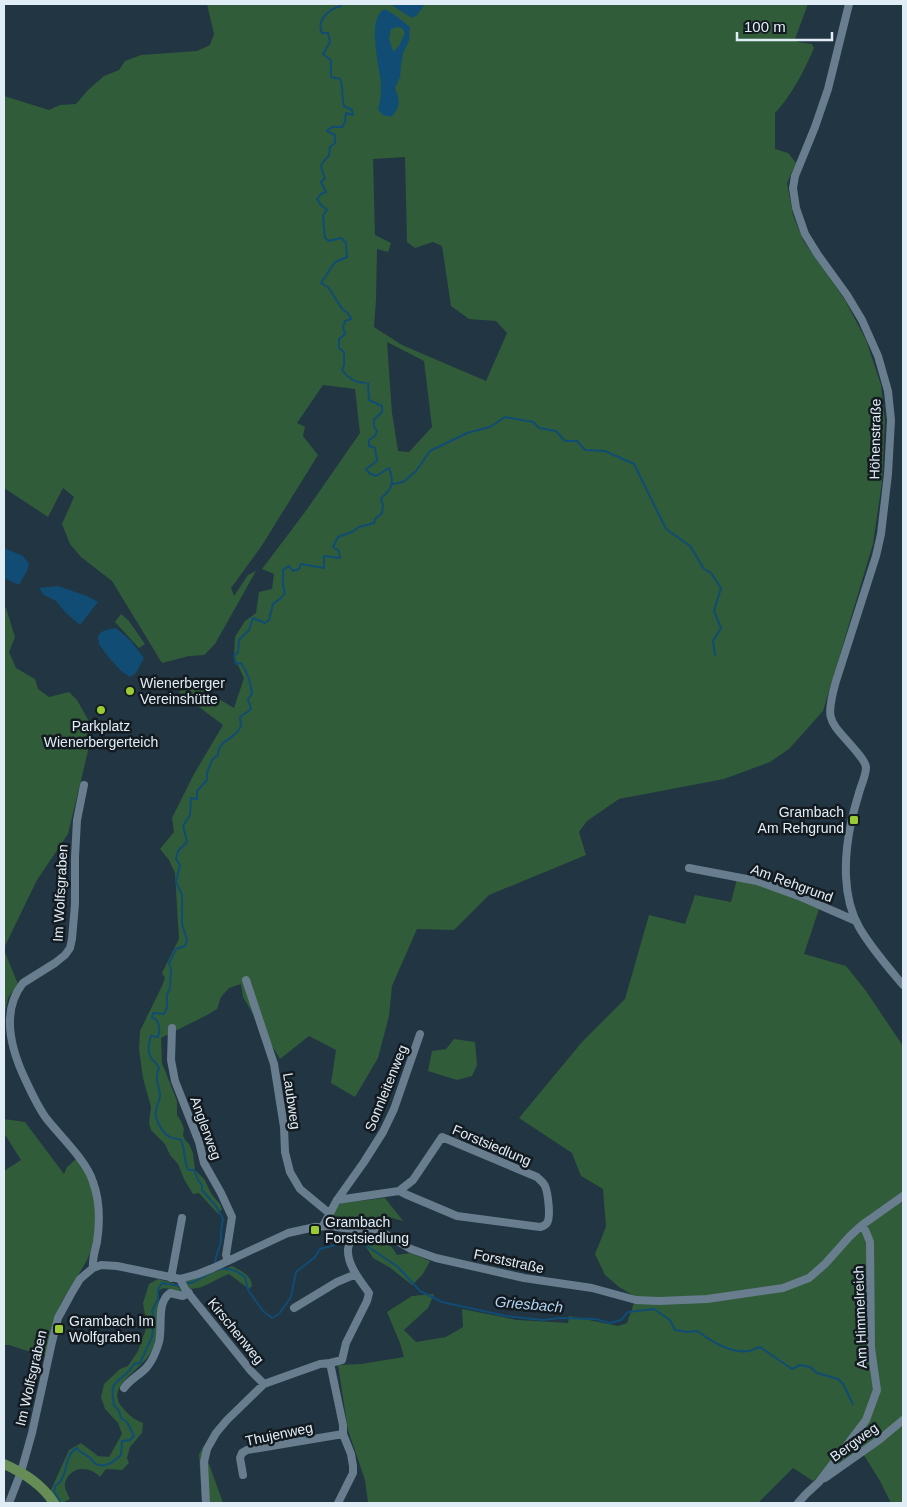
<svg xmlns="http://www.w3.org/2000/svg" width="907" height="1507" font-family="Helvetica,sans-serif">
<style>
.green{fill:#305c39;fill-rule:evenodd}
.water{fill:#104c74;fill-rule:evenodd}
.lines{fill:none;stroke-linecap:round;stroke-linejoin:round}
.stream{stroke:#104c74;stroke-width:2}
.minor{stroke:#687d8d;stroke-width:8}
.major{stroke:#668d56;stroke-width:10}
.poi-dot{fill:#9acb35;stroke:#131b21;stroke-width:2}
.labels{text-anchor:middle;dominant-baseline:central;stroke-width:5;stroke-linejoin:round;paint-order:stroke}
.street-label{font-size:14px;fill:#e1edf6;stroke:#131b21}
.poi-label{font-size:14px;fill:#e1edf6;stroke:#131b21;text-anchor:start}
.water-label{font-size:15px;font-style:italic;fill:#b2d5f4;stroke:#131b21}
</style>
<rect width="100%" height="100%" fill="#223542"/>
<!-- green -->
<path class="green" d="M207,4H808L795,39L798,42L812,44L814,48C804,71 792,95 775,113V149L788,153L796,163L787,183L793,215L803,240L845,300L866,340L881,385L885,421L882,482L873,544L823,711L789,749L770,762L724,779L619,799L587,821L579,832L586,855L489,895L454,930L417,929L392,986L389,1016L378,1058L355,1097L331,1083L336,1050L309,1036L280,1059L243,997L241,984L229,988L221,997L217,1009L207,1015L161,1038L162,1063L177,1101V1115L181,1121L184,1129L183,1135L185,1140L189,1144L193,1153L195,1170L204,1179L212,1195L220,1204L222,1209L218,1214L199,1193L193,1194L184,1179L178,1164L170,1155L165,1144L151,1130L149,1123L151,1107L143,1078L139,1049L140,1031L162,986L165,978L162,973L179,939L175,873L169,860L160,849L174,832L172,818L194,774L223,725L179,692L189,681L234,708L244,678L234,657L235,637L245,621L256,613L259,592L272,589L274,574L262,569L305,512L360,433L355,389L323,385L297,423L305,427L303,436L318,455L261,547L231,588L234,596L248,575L256,571L215,644L204,655L189,656L162,663L112,581L81,557L70,544L62,524L74,497L63,488L48,517L4,488V96L49,110L60,105L76,104L88,90L104,76L119,70L125,61L141,55L197,51L210,45L214,34ZM405,157L407,242L415,248L433,242L442,246L451,306L469,319L496,321L507,333L486,381L402,345L374,327L376,300L377,249L388,252L391,243L375,235L373,159ZM387,342L424,361L432,427L409,452L398,451L392,413Z
M4,607L6,608L15,637L9,652L16,668L35,679L38,689L49,697L69,692L77,700L90,723L88,751L68,834L37,880L4,948Z
M121,614L129,621L145,644L139,648L115,622Z
M737,879L769,888L819,909L804,954L846,966L866,991L903,1046V1503H891L880,1481L860,1449L813,1481L793,1468L758,1503H368L365,1480L348,1430L338,1365L361,1364L404,1357L400,1343L387,1312L412,1296L434,1294L428,1308L404,1330L416,1342L446,1337L463,1327L462,1309L517,1320L568,1323L569,1316L618,1326L627,1323L636,1297L619,1287L605,1275L595,1254L606,1227L603,1189L581,1176L572,1153L519,1118L582,1042L625,999L649,915L685,924L695,895L731,902Z
M4,950L18,984L8,998L4,1019Z
M454,1039L475,1042L477,1065L472,1076L457,1080L428,1071L432,1051L446,1049Z
M4,1119L25,1122L64,1174L67,1167L76,1159C81,1166 88,1174 90,1182C98,1206 99,1237 87,1260C79,1275 69,1289 61,1303C53,1320 50,1337 46,1354H37L9,1345H4V1171L21,1160L4,1133Z
M385,1198L403,1221L385,1216L382,1225L361,1226L334,1218L332,1212L341,1203Z
M373,1241L391,1246L397,1255L410,1253L430,1261L423,1274L412,1285L389,1267L373,1258L365,1245Z
M232,1266C240,1270 252,1276 252,1286L249,1289L229,1274C215,1279 203,1290 188,1289L185,1282Z
M158,1279L176,1284L182,1292L164,1288L159,1290C158,1310 160,1334 151,1352C142,1370 104,1386 122,1407C128,1415 135,1420 143,1423L142,1433L130,1447L127,1458L129,1463L122,1470L106,1469L100,1477C89,1465 70,1466 65,1483C64,1489 68,1494 70,1499L62,1503H58L50,1492L69,1450L81,1443L98,1456L109,1457L122,1434L118,1423L105,1409L101,1397L104,1384L120,1369L128,1366L138,1351L147,1326L143,1303L149,1284Z
M203,1447L223,1503H202L199,1454Z"/>
<!-- water -->
<path class="water" d="M390,4H425L417,15L412,18Z
M385,9L395,15L410,27L409,41L403,53L401,65L400,77L395,88C400,101 401,107 391,117L383,115L378,110C380,103 381,95 381,87C381,70 365,18 385,9ZM397,27L402,28L405,33L399,46L394,51L392,49L389,38L391,29Z
M4,548L23,556L29,564L27,571L19,585L4,578Z
M58,586L87,596L98,602L80,625L66,613L56,601L44,595L39,588Z
M116,628L130,640L144,658L136,673L130,677L121,671L109,658L99,644L98,636C102,630 109,629 116,628Z"/>
<g class="lines">
<!-- stream -->
<path class="stream" d="M341,4V6C329,9 316,20 322,33H328L330,42L323,54L331,60V77L340,79C344,87 341,97 344,106L352,110L353,115L346,113L345,122L342,127H332L327,131L335,135V143L330,147L329,156C319,164 320,167 325,178L321,182L326,192L321,194L317,199L321,205L327,210L323,215L325,238L329,241L341,238L346,243L347,257L335,262L321,283L328,287L343,310L348,313L351,319L345,321L343,327L345,334L339,339V348L344,352V365L342,370C348,378 355,383 365,383
M393,484L403,482L416,471L430,451L467,433L490,427L505,417L533,422L539,428L556,431L565,441H577L585,450L605,451L634,464L666,529L690,546L704,569L711,573L721,588L714,611L721,628L713,641L715,655
M351,1243L364,1244L398,1267L420,1291L442,1302L506,1316L543,1320L560,1318L595,1319L610,1323L621,1320L628,1312L654,1309L670,1320L675,1330L688,1332L697,1331C711,1341 731,1354 749,1351C752,1350 756,1348 760,1347L792,1369L800,1365L810,1367L817,1373L838,1379L843,1384L853,1404
M215,1264C215,1255 220,1248 221,1240C221,1232 221,1227 223,1219L216,1206L202,1190V1185L198,1180L194,1170H188C184,1160 185,1150 181,1140C177,1138 173,1139 170,1137C162,1133 154,1118 156,1110C157,1104 160,1101 160,1095C159,1084 154,1080 159,1068C157,1063 154,1062 151,1058C147,1052 149,1042 151,1036L158,1037C160,1030 160,1026 156,1019L152,1018L153,1013L164,1014L167,1008V995L170,988L171,970L169,963L176,949L185,946L187,940L182,924V895L176,882L180,865L176,859L178,851L187,842L183,826L190,815L191,798L197,799V791L207,780V773L212,760L218,755C218,742 229,741 236,733C238,731 240,729 241,726L240,717L251,709L248,699L252,694C251,682 248,673 241,663L236,664L234,656L238,652L239,640L249,630L253,618L265,623L269,620L273,604L281,598L285,593L283,586V570L289,566L293,571L299,569L301,564L324,568V556L340,558L339,551L333,547L338,537L352,532L359,527L374,523L375,519L382,513L383,506L381,498C393,489 394,482 389,468L376,476L369,473L366,469L377,461L375,448L369,446V440L375,436L377,431L374,427V420L382,412V406L369,400L368,383
M218,1269C230,1268 236,1270 245,1277L248,1290L263,1311L272,1318L279,1314L291,1297L296,1272L315,1257L320,1249L346,1242
M185,1284L194,1282L212,1272
M61,1503L54,1492L55,1486C70,1477 62,1456 77,1448C81,1454 85,1454 90,1458C94,1461 91,1461 96,1464C105,1469 114,1461 121,1455L122,1441L130,1440L134,1436L127,1422L121,1418L119,1411L114,1405C113,1399 111,1390 114,1385C119,1378 129,1374 134,1364L140,1363L152,1337L153,1330L151,1323L154,1317L152,1311L158,1299V1289L162,1283C169,1284 173,1286 180,1285"/>
<!-- minor -->
<path class="minor" d="M849,4L828,89L815,127L795,176L793,188L796,208L805,234L818,255L847,295L862,320L878,356L888,391L891,420L888,474L881,534L876,556L836,681C824,723 830,720 856,751C860,756 865,761 866,767C866,776 861,785 859,793C856,803 853,813 851,823C844,856 842,897 859,927C871,948 888,967 903,985
M84,785L77,820L75,857V904L72,939L70,948L65,955L55,963L23,983C0,1012 11,1050 26,1081C32,1094 38,1107 46,1118C60,1136 87,1161 93,1182C100,1201 100,1222 97,1242C95,1251 92,1259 93,1268
M689,868L757,881L801,897L856,921
M246,980L274,1064L284,1127L285,1152L290,1172L300,1189L329,1213
M172,1028L171,1060L175,1081L199,1142L204,1163L221,1193L232,1217L226,1255L228,1261
M337,1200L399,1191L413,1180L442,1137L537,1177C540,1180 544,1183 545,1186C548,1193 551,1217 547,1223C545,1226 544,1226 540,1227L457,1216L405,1194L399,1191
M323,1226L337,1200L364,1162L383,1132L394,1109L420,1034
M171,1278L182,1218
M180,1279L185,1289L251,1371L264,1384
M294,1308L337,1282L356,1274
M330,1363L342,1360L346,1343L367,1301L369,1293C360,1280 347,1265 348,1249C349,1243 352,1236 353,1229
M124,1388C130,1379 140,1375 147,1367C153,1360 157,1349 159,1342C163,1326 156,1303 170,1293L183,1296L189,1293
M243,1475L240,1458L242,1453L247,1450L343,1434
M825,1478L879,1440L903,1420
M9,1503L21,1472L32,1433L52,1342L58,1318L71,1294L80,1279L93,1268L101,1265L117,1266L180,1279L198,1274L213,1268L288,1233L315,1227L330,1226L385,1234L411,1249L436,1258L524,1278L592,1288L636,1300L659,1301L707,1299L783,1288L809,1278L825,1264L850,1236L862,1225L903,1196
M206,1503L204,1462L207,1449L216,1433L227,1420L264,1384L320,1364L330,1363L343,1425V1434L351,1454L353,1466V1473L338,1503
M798,1503L806,1494L819,1482L866,1420L877,1390L871,1348L870,1242L866,1232L862,1225"/>
<!-- major -->
<path class="major" d="M4,1464C24,1473 42,1484 54,1503"/>
</g>
<!-- markers -->
<g class="poi-dot">
<circle cx="130" cy="691" r="5"/>
<circle cx="101" cy="710" r="5"/>
<rect x="849" y="815" width="10" height="10" rx="2.5"/>
<rect x="310" y="1225" width="10" height="10" rx="2.5"/>
<rect x="54" y="1324" width="10" height="10" rx="2.5"/>
</g>
<g class="labels">
<!-- street labels -->
<g class="street-label">
<text transform="translate(875 439) rotate(-89)">Höhenstraße</text>
<text transform="translate(792 883) rotate(20)">Am Rehgrund</text>
<text transform="translate(60 893) rotate(-87)">Im Wolfsgraben</text>
<text transform="translate(386 1088) rotate(-68)">Sonnleitenweg</text>
<text transform="translate(292 1101) rotate(82)">Laubweg</text>
<text transform="translate(206 1128) rotate(70)">Anglerweg</text>
<text transform="translate(492 1145) rotate(23)">Forstsiedlung</text>
<text transform="translate(509 1261) rotate(12)">Forststraße</text>
<text transform="translate(860 1317) rotate(-92)">Am Himmelreich</text>
<text transform="translate(236 1331) rotate(51)">Kirschenweg</text>
<text transform="translate(31 1378) rotate(-77)">Im Wolfsgraben</text>
<text transform="translate(279 1434) rotate(-12)">Thujenweg</text>
<text transform="translate(854 1442) rotate(-36)">Bergweg</text>
</g>
<!-- poi labels -->
<g class="poi-label">
<text x="140" y="683">Wienerberger<tspan x="140" dy="16">Vereinshütte</tspan></text>
<text x="101" y="726" text-anchor="middle">Parkplatz<tspan x="101" dy="16">Wienerbergerteich</tspan></text>
<text x="844" y="812" text-anchor="end">Grambach<tspan x="844" dy="16">Am Rehgrund</tspan></text>
<text x="325" y="1222">Grambach<tspan x="325" dy="16">Forstsiedlung</tspan></text>
<text x="69" y="1321">Grambach Im<tspan x="69" dy="16">Wolfgraben</tspan></text>
</g>
<!-- water labels -->
<g class="water-label">
<text transform="translate(529 1304) rotate(5)">Griesbach</text>
</g>
</g>
<!-- border -->
<rect width="907" height="1507" fill="none" stroke="#e1edf6" stroke-width="10"/>
<!-- scale -->
<path d="M737 32v8h95v-8" fill="none" stroke="#e1edf6" stroke-width="2.5"/>
<text x="744" y="32" font-size="15" fill="#e1edf6" stroke="#131b21" stroke-width="4" paint-order="stroke">100 m</text>
</svg>
